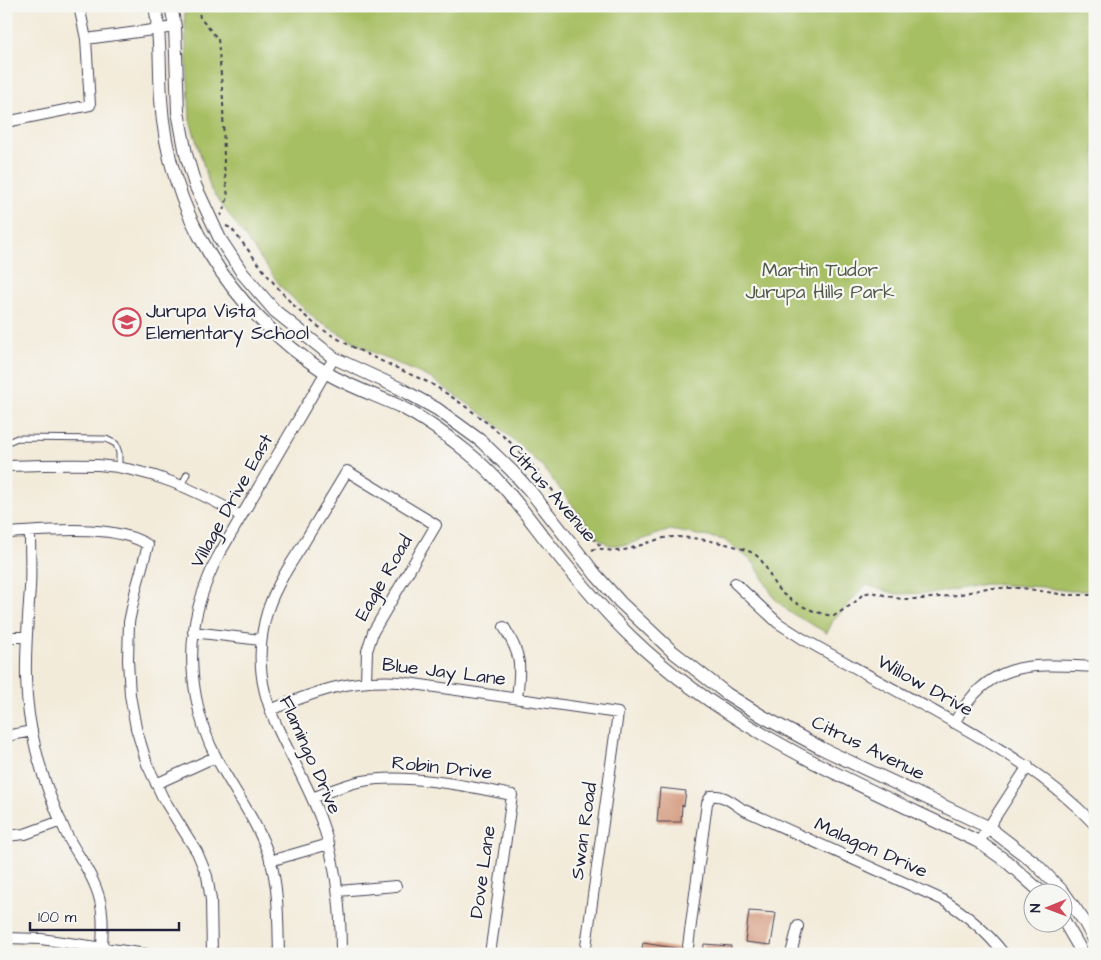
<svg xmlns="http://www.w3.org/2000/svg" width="1101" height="960" font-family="'Architects Daughter',sans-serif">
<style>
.green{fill:#a7bf64;stroke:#647050}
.building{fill:#d39578}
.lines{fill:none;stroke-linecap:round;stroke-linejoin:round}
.service-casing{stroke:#414053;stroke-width:7}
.minor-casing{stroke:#414053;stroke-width:12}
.tertiary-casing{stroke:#414053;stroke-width:14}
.path{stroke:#414053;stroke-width:2;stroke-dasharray:4 4;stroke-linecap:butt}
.service{stroke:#fff;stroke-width:5}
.minor{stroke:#fff;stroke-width:10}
.tertiary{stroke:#fff;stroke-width:12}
.labels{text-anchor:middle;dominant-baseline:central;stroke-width:4.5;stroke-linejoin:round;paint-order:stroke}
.park-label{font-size:19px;fill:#515949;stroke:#f6f6f2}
.poi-label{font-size:19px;fill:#22223b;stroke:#f6f6f2;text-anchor:start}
.street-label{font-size:19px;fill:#22223b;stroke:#f6f6f2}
</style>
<rect width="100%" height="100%" fill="#f6f6f2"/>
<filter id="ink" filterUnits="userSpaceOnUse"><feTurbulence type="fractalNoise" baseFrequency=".02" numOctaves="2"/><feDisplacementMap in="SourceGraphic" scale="10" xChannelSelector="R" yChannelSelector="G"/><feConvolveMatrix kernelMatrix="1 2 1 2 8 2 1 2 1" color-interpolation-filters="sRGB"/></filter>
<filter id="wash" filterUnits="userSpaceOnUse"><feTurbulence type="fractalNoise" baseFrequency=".0096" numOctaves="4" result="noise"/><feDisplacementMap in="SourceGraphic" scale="20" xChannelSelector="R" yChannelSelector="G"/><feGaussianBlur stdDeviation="1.12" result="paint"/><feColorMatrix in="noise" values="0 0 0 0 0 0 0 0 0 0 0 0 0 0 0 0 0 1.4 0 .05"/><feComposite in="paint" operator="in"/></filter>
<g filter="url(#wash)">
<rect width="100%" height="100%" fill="#f3ebda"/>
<!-- green -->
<path class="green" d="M184,6H1095V591H1069L1042,587L985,584L935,593L896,594L866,585L833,621L827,633L789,612L774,598L754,563L725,540L670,530L626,545H609L598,538L542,466L491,420L432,379L372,352L316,320L282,288L211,190L190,120Z"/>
<g id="blocks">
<!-- building -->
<path class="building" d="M660,788L686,791L684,806L682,805L681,822H657Z
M749,911L776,913L771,945L745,942Z
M643,943L681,949L680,954H641Z
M704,944L731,946L730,954H703Z"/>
</g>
</g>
<g filter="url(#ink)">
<use href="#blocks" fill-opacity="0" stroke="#414053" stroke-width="1"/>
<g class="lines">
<!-- service casing -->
<g class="service-casing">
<path id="service" d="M6,443L17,438L106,439L116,444L119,453V467
M181,486L187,474"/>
</g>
<!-- minor casing -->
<g class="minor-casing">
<path id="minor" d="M86,39L175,27
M6,122L90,105L86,39L79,6
M6,466C37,465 68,464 98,465C149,468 198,491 241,516
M30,532C30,551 31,570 30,588C26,647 21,692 36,750C43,779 54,808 67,835C76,853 89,869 96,888C104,907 103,927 102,948
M6,533C47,531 114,523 148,545L136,589L129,622L128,660L130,695L136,728L147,764L163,798L197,852L207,876L211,900L212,954
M735,583L778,623L803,639C845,662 887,686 930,709C991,743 1046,773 1095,825
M504,627C522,656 521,665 517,698
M193,632L261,640
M6,637H26
M270,710C318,691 348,679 400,682L618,713L585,954
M954,723C990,659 1030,664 1095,667
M6,736L32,731
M156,784L215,757
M312,798C328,792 345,784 363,781C406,773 468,786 512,795L490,954
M6,836L25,834L61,821
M979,842L1028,766
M270,861L329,844
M338,891L396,886
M6,938L41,939L146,954
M279,954C278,923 279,889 270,859C258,822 235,793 217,759C197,722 188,671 194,630C197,605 206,581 217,558L334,358
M341,954C341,908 337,863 321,820C293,744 241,697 268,609C276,586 289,566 302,546C317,521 332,496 347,471L436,525L373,632L367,651L366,681
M687,954L707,803L711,796C723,794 732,802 742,809L943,900C966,914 987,932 1004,954
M791,954L798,926"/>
</g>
<!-- tertiary casing -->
<g class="tertiary-casing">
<path id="tertiary" d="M155,6C161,37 159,68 161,99C164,153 181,207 209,253C237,300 279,343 325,372C348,386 375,395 399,406C423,418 445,434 466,451C498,476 521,508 545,539C572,573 600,607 631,637C729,732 858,783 979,842L1006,861L1041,892
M171,6L175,27L178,112L186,154L195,185L220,239L243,274L275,311L334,358L399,388L437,409L481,441L512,471L531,492L596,575L620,602L672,651L727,694L762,716L823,749L988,827L1035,863L1063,892
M1064,893L1084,921L1095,941
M1064,921L1083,954"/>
</g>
<!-- path -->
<path class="path" d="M198,6L200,18L218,39L223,100L224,166L228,197L221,216
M226,226L231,228C260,264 286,306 325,331C347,345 376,359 399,369C410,375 423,379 433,385C456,399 478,415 498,432C540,465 565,514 604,549
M592,550C601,546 608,552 618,551C636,549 654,538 673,537C689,536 745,545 757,556C766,564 769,575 775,585C785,601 816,614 834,616L854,603L863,594L871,592L901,599H922L957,595L987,588H1022L1066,595H1095"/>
<!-- service -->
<use href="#service" class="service"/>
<!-- minor -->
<use href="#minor" class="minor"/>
<!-- tertiary -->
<use href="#tertiary" class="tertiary"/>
</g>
</g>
<!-- icons -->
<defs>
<g id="school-ring" transform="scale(1.4375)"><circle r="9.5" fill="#f6f6f2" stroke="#d1495b" stroke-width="1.5"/><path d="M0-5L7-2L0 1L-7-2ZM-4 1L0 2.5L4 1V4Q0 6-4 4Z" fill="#d1495b"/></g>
</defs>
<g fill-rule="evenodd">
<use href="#school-ring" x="127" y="322"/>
</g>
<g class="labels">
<!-- park labels -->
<g class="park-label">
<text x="820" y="270">Martin Tudor<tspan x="820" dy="22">Jurupa Hills Park</tspan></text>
</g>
<!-- poi labels -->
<g class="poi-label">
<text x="146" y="311">Jurupa Vista<tspan x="146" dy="22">Elementary School</tspan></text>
</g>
<!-- street labels -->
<g class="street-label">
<text transform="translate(552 493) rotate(49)">Citrus Avenue</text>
<text transform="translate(232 501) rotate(-61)">Village Drive East</text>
<text transform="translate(384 578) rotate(-60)">Eagle Road</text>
<text transform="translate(444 672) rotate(7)">Blue Jay Lane</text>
<text transform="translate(925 686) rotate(29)">Willow Drive</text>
<text transform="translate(868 748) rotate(26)">Citrus Avenue</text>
<text transform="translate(310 755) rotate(66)">Flamingo Drive</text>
<text transform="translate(442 768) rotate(6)">Robin Drive</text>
<text transform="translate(584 831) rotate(-82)">Swan Road</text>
<text transform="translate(871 848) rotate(24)">Malagon Drive</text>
<text transform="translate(483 872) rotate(-82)">Dove Lane</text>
</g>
</g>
<!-- margin -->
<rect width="1101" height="960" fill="none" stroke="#f6f6f2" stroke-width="25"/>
<!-- north arrow -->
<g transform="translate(1048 908) rotate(269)"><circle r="24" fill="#f6f6f2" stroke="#a1a1a9"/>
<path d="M0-4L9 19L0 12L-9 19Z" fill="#d1495b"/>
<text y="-8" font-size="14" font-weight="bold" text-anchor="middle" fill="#22223b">N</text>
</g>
<!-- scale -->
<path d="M30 922v8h149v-8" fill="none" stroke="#22223b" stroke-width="2.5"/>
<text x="38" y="922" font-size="15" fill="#22223b" stroke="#f6f6f2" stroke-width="4" paint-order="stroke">100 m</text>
</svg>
